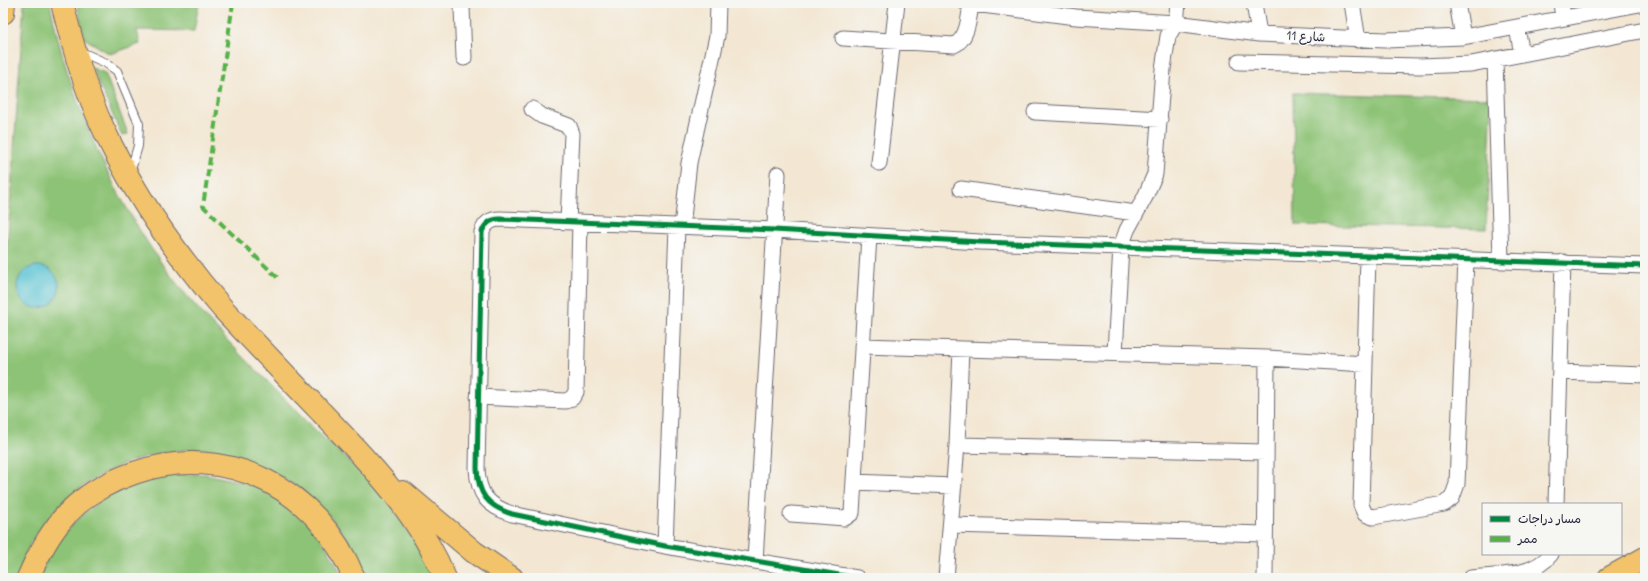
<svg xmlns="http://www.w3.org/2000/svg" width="1648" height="581" font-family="Delius,'Playpen Sans Arabic',sans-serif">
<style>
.green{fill:#8dc376;stroke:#587258}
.water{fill:#58c3d3;stroke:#3d7287}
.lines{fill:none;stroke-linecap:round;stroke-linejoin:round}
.lane-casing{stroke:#6b6770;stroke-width:10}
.street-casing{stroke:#6b6770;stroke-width:17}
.primary-casing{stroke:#6b6770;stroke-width:24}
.highway-casing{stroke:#6b6770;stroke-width:24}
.lane{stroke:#fff;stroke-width:8}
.street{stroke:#fff;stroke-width:15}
.primary{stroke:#f2c36a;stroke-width:22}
.highway{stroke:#f2c36a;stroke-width:22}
.quiet{stroke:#55b146;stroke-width:4;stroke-dasharray:8 4;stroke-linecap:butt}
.cycleway-casing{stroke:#f6f6f2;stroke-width:8}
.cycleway{stroke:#00873e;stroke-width:5}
.labels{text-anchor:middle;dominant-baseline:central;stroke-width:3;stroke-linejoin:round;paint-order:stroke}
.street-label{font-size:12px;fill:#22223b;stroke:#f6f6f2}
</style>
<rect width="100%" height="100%" fill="#f6f6f2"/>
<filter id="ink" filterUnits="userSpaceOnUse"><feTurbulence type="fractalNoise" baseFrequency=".025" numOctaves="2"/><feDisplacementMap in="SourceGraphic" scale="8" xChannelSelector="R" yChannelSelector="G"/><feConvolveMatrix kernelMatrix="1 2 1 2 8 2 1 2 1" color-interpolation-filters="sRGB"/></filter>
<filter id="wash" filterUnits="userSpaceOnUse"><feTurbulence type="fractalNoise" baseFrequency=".012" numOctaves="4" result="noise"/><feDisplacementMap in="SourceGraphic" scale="16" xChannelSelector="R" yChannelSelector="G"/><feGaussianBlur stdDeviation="0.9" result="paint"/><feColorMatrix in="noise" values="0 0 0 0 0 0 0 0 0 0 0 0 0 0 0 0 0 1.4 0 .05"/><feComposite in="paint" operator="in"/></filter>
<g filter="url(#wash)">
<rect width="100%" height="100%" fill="#f3e7d3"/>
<!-- green -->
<path class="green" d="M24,3H50C67,92 108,187 160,261C197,314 251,363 295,410C332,448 378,482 406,528C416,544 424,561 433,578H365C352,538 327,508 292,484C271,470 248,461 223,454C218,452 212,450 206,449C199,448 191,450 185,450C122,454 62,489 30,544C24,554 21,567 17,578H3V310Z
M77,3H199L194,31L137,30L140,44L110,54L84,38Z
M92,68L105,73L128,134L122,136Z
M1293,93L1492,98L1486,229L1295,225Z
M206,474C227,479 262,485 280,497C309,516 328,548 344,578H39C56,530 100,493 148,479C166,474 187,475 206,474Z"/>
<!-- water -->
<path class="water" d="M17 287a21 21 0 1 1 42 0a21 21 0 1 1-42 0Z"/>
</g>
<g filter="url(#ink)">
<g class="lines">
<!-- lane casing -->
<g class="lane-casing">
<path id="lane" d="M79,51L106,63L117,71L139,124L138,146L130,173"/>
</g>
<!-- street casing -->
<g class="street-casing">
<path id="street" d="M966,3L1076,17L1176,23L1259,34L1385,40L1463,37L1645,3
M1254,3L1259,34
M1352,3L1358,40
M1457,3L1463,37
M1561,3L1563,18
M1517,28L1522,54
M843,38L954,45C968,39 969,17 971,3
M464,58L462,7L465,3
M1495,59L1501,260
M1239,62L1420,66L1471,64L1645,30
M532,109L542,116L569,126L572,134L568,222
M1035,112L1160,119
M879,163L897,3
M961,189L1136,213
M682,227L689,163L717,36L718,3
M1368,257L1361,505L1365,514L1373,517L1444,504L1452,498L1457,484L1466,259
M862,346L1267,358L1365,364
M1115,353L1121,247L1127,230L1145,197L1155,174L1163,69L1168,36L1176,23L1178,3
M1560,372L1645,375
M478,397L566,401L572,398L576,392L580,222
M957,445L1266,452
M854,482L954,486
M1556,504L1563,262
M791,514L845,518L852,513L869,236
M951,525L1265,534
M665,546L677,227
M755,561L778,174
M857,578L665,546L512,514C487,506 478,494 477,468L482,232C485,223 491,219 500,219L774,230L980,242L1645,266
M946,578L957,445L961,349
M1265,578L1267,358
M1471,578C1498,575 1534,577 1551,554"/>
</g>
<!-- primary casing -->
<g class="primary-casing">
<path id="primary" d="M1609,578L1645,558"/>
</g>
<!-- highway casing -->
<g class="highway-casing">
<path id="highway" d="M62,3C73,46 85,90 104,130C134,195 176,254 223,309C255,343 288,378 321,412C369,462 418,513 445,578
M3,13L4,3
M403,492L474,552L512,578
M28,578C38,555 50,532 67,514C85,495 110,481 134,473C226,441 319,489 354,578"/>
</g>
<!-- lane -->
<use href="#lane" class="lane"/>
<!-- street -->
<use href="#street" class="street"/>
<!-- primary -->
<use href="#primary" class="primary"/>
<!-- highway -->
<use href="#highway" class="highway"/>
<!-- quiet -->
<path class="quiet" d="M233,3L203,206L279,279"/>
<!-- cycleway casing -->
<g class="cycleway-casing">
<path id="cycleway" d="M857,578L665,546L512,514C487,506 478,494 477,468L482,232C485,223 491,219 500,219L774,230L980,242L1645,266"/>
</g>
<!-- cycleway -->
<use href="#cycleway" class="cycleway"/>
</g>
</g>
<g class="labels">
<!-- street labels -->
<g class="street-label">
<text transform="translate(1306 36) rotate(3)">شارع 11</text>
</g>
</g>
<!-- margin -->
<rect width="1648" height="581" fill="none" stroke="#f6f6f2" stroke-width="16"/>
<!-- legend -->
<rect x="1482" y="503" width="140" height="52" fill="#f6f6f2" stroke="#a1a1a9"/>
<rect x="1490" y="516" width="20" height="6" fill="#00873e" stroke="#a1a1a9"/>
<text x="1518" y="523" font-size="12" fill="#22223b">مسار دراجات</text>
<rect x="1490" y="536" width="20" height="6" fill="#55b146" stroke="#a1a1a9"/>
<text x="1518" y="543" font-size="12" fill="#22223b">ممر</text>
</svg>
